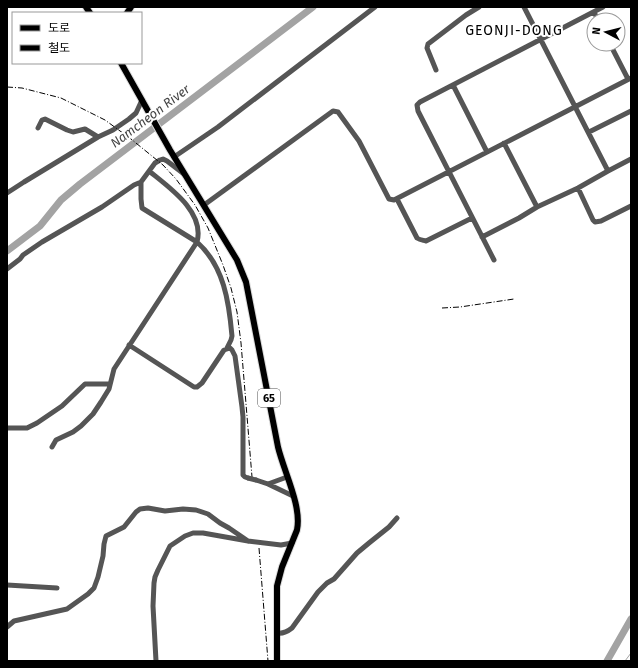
<svg xmlns="http://www.w3.org/2000/svg" width="638" height="668" font-family="'Fira Sans','Noto Sans KR',sans-serif">
<style>
.lines{fill:none;stroke-linecap:round;stroke-linejoin:round}
.stream{stroke:#a3a3a3;stroke-width:1}
.river{stroke:#a3a3a3;stroke-width:7}
.major-casing{stroke:#dbdbdb;stroke-width:8}
.minor{stroke:#555;stroke-width:5}
.major{stroke:#000;stroke-width:6}
.rail{stroke:#000;stroke-width:1;stroke-dasharray:6 2 1 2;stroke-linecap:butt}
.minor-bridge{stroke:#555;stroke-width:5}
.labels{text-anchor:middle;dominant-baseline:central;stroke-width:4;stroke-linejoin:round;paint-order:stroke}
.shield{fill:#fff;stroke:#4c4c4c;stroke-width:1}
.shield-label{font-size:11px;font-weight:bold;fill:#000}
.water-label{font-size:13px;font-style:italic;fill:#444;stroke:#fff}
.quarter-label{font-size:14px;letter-spacing:1px;fill:#000;stroke:#fff}
</style>
<rect width="100%" height="100%" fill="#fff"/>
<g class="lines">
<!-- stream -->
<path class="stream" d="M625,661L631,653"/>
<!-- river -->
<path class="river" d="M7,251L11,248L40,226L61,200L80,184L313,7
M607,661L631,619"/>
<!-- major casing -->
<g class="major-casing">
<path id="major" d="M86,7L90,13
M127,13L131,7
M121,63L170,150L237,260L246,282C257,337 267,392 278,447C284,472 302,506 297,530L282,567L277,586V661"/>
</g>
<!-- minor -->
<path class="minor" d="M594,12L598,20
M610,44L628,79
M436,70L427,48L428,44L466,15L479,7
M453,85L487,152
M38,128L42,120L45,119L67,130L73,132L85,129L98,137
M589,132L631,111
M504,143L537,207
M174,157L218,127L375,7
M608,171L631,159
M184,174L167,161L163,159L160,160L155,163L141,182V199L142,208L197,242C224,266 229,302 232,336L231,340L227,348
M578,188L593,220L595,222L601,221L631,206
M7,193L24,182L98,137L113,130L129,119L136,113L142,100
M397,199L417,238C420,240 422,240 426,241L472,218
M204,205L333,111L338,112L359,141L389,199L394,200L631,78
M482,237L519,218L537,207L578,188L608,171L524,7
M494,260L418,111L417,105L420,102L603,7
M7,269L20,259L23,255L42,242L102,207L134,185L141,182
M129,345L194,387H197L202,383L224,350L230,348L232,350L235,356L242,407L243,417V475L245,477L248,478
M7,428H27L37,423L62,406L85,384H110
M52,447L56,440L73,432L81,426L93,414L101,402L109,389L114,369L197,242C205,212 170,188 149,171
M287,477L268,484L293,496
M256,480L268,484
M7,585L57,588
M7,627L14,621L67,609L88,594L94,588L98,577L103,556L104,544L106,536L124,527L136,512L140,509L148,508L165,511L183,509L196,510L208,514L220,523L229,528L248,541
M277,633C283,634 287,632 292,628L318,592L327,583L334,579L357,553L369,543L389,527L397,518
M156,661L153,606L154,583L155,577L158,570L170,546L185,536L193,533H203L248,541L281,545L292,543"/>
<!-- major -->
<use href="#major" class="major"/>
<!-- rail -->
<path class="rail" d="M7,87L22,88L61,98L105,120L131,139L163,165L176,179L195,205L208,228L223,265L231,288L237,312L241,343L252,477
M442,308L460,307L514,299
M259,548L268,661"/>
<!-- minor-bridge -->
<path class="minor-bridge" d="M248,478L256,480"/>
</g>
<g class="labels">
<!-- shield labels -->
<rect class="shield" x="258" y="389" width="22" height="18" rx="3"/>
<g class="shield-label">
<text x="269" y="398">65</text>
</g>
<!-- water labels -->
<g class="water-label">
<text transform="translate(150 116) rotate(-37)">Namcheon River</text>
</g>
<!-- quarter labels -->
<g class="quarter-label">
<text x="514" y="30">GEONJI-DONG</text>
</g>
</g>
<!-- border -->
<rect width="638" height="668" fill="none" stroke="#000000" stroke-width="16"/>
<!-- legend -->
<rect x="12" y="12" width="130" height="52" fill="#ffffff" stroke="#999999"/>
<rect x="20" y="25" width="20" height="6" fill="#000000" stroke="#999999"/>
<text x="48" y="32" font-size="12" fill="#000000">도로</text>
<rect x="20" y="45" width="20" height="6" fill="#000000" stroke="#999999"/>
<text x="48" y="52" font-size="12" fill="#000000">철도</text>
<!-- north arrow -->
<g transform="translate(606 32) rotate(277)"><circle r="19" fill="#ffffff" stroke="#999999"/>
<path d="M0-3L7 15L0 10L-7 15Z" fill="#000000"/>
<text y="-6" font-size="11" font-weight="bold" text-anchor="middle" fill="#000000">N</text>
</g>
</svg>
